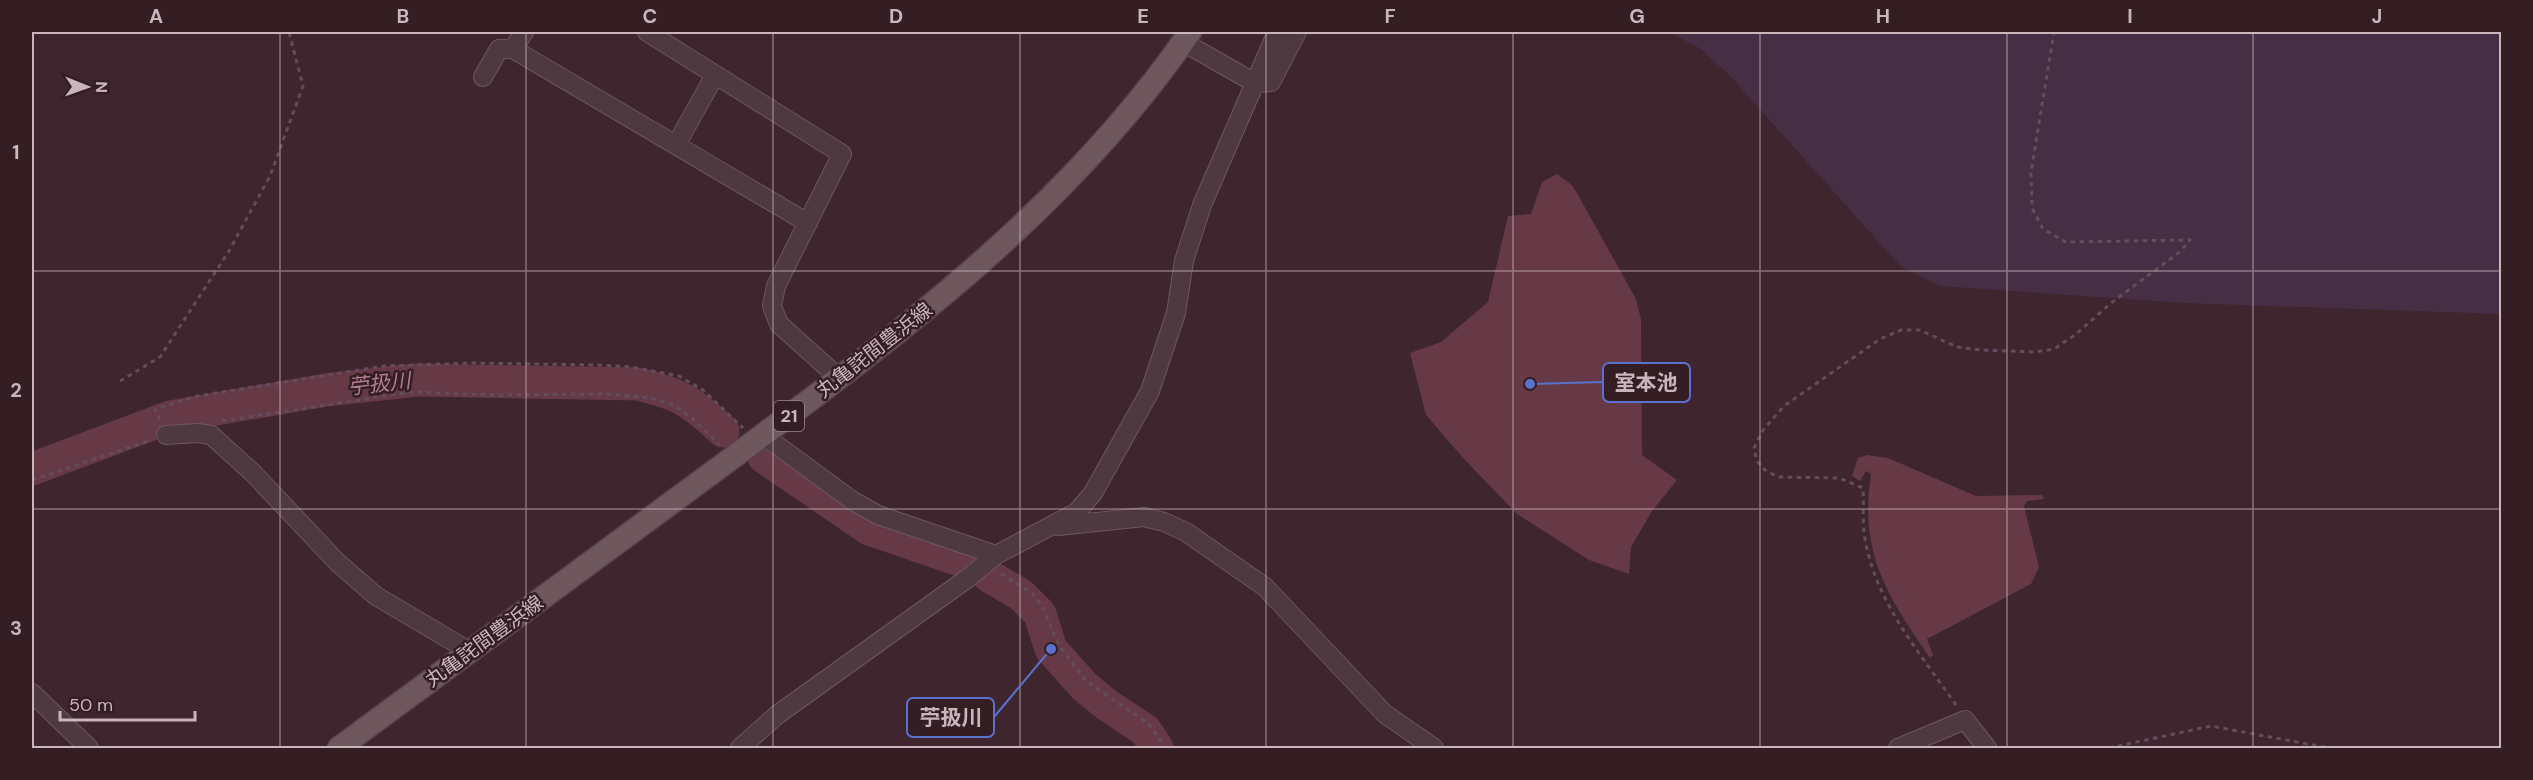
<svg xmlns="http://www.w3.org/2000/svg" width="2533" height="780" font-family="'DM Sans','Noto Sans JP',sans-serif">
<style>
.green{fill:#462e44}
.water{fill:#663947}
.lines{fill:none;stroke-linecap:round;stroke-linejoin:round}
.river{stroke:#663947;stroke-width:33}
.minor-casing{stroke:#6d575e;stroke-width:20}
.major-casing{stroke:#584249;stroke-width:25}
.path{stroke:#634c5d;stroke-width:3;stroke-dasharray:4.5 4.5;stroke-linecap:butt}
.minor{stroke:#4f3940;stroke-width:18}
.major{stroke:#6f575e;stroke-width:22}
.grid{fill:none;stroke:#cab5bb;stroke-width:1.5;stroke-opacity:0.55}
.labels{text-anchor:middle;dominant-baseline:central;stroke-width:5;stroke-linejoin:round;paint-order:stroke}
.shield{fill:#341e24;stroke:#9d888e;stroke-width:1.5}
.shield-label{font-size:18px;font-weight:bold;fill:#cab5bb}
.street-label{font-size:20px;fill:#cab5bb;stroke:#341e24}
.water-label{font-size:21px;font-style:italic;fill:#b17d8e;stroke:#341e24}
.leader{fill:none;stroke:#5a72ce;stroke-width:2}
.callout-dot{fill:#5a72ce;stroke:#341e24;stroke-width:2}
.callout{fill:#341e24;stroke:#5a72ce;stroke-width:2}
.callout-label{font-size:21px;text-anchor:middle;font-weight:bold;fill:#cab5bb}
.neatline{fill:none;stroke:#cab5bb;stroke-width:2}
.grid-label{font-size:20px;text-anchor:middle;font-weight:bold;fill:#cab5bb}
</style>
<rect width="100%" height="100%" fill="#3f252d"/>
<!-- green -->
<path class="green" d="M1669,32H2501V314L2183,303L1940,286L1901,267L1732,78L1701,49Z"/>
<!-- water -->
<path class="water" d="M1557,174L1573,186L1636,299L1641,319L1642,455L1677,480L1652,511L1631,547L1629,574L1589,560L1517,514L1464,459L1426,415L1410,353L1441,342L1488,302L1508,216L1531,214L1542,182Z
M129,432L32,473V464Z
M1867,455L1888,458L1976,496L2042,495L2044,499L2027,501L2024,506L2039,567L2031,584L1927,639L1933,655L1930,658C1887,595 1859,554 1871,474L1866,471L1860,481L1852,476L1858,458Z"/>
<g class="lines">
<!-- river -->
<path class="river" d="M764,457L869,529L962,561
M32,469L170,417L326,390L417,380L638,384C680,394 691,401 723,431
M989,576L1021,595L1040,614L1051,649L1084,686L1107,705L1145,730L1157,748"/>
<!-- minor casing -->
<g class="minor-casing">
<path id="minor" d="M647,32L842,154L776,286L772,306L779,324L839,378
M1183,42L1255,83L1271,82L1297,32
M513,49L808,223
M483,77L499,49H513L524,32
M676,145L715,75
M166,435L198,433L211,435L253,473L337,562L376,596L469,651
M763,435L853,501L878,515L996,555
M1058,526L1144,517L1164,522L1186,532L1265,587L1385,714L1434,748
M32,693L89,748
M740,748L777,715L968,578L996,555L1077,512L1093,493L1150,391L1176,313L1184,261L1202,205L1277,32
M1898,748L1965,720L1987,748"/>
</g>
<!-- major casing -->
<g class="major-casing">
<path id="major" d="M339,748C470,651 601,555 732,458C902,332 1069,208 1190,32"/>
</g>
<!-- path -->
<path class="path" d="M120,381L160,357L229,251L270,176L303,86L289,32
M160,420L155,409L197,396L384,366L472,363L597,365L632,367L679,376L703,390L743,428
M222,421L411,392L493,395L606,394L651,398L673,405L691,417L719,444
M32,480L149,441
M1001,574L1031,592L1042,606L1059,645L1086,681L1149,724L1166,748
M1956,705C1920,653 1876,603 1865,539C1862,523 1864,505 1863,488L1839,478L1778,477L1765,470L1757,461L1754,448L1763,430L1784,406L1880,339L1901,330H1920L1957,347L1981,350L2035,352L2054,349L2075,335L2111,303L2181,251L2190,240L2066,242L2043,229L2032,208L2031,172L2054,32
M2109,748L2211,726L2329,748"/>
<!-- minor -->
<use href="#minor" class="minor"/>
<!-- major -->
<use href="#major" class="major"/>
</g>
<!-- grid -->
<path class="grid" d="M280,32V748M526,32V748M773,32V748M1020,32V748M1266,32V748M1513,32V748M1760,32V748M2007,32V748M2253,32V748M32,271H2502M32,509H2502"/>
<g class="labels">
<!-- shield labels -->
<rect class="shield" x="774" y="401" width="30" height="30" rx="4.5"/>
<g class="shield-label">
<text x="789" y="416">21</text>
</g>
<!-- street labels -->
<g class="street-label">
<text transform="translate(874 350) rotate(-38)">丸亀詫間豊浜線</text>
<text transform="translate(484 641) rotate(-36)">丸亀詫間豊浜線</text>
</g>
<!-- water labels -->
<g class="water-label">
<text transform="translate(379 384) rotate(-6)">苧扱川</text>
</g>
</g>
<!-- callouts -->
<path class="leader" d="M1530 384L1603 382M1051 649L994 717"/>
<g class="callout-dot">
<circle cx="1530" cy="384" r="6"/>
<circle cx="1051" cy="649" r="6"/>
</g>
<g class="callout">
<rect x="1603" y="363" width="87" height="39" rx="6"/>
<rect x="907" y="698" width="87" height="39" rx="6"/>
</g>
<g class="callout-label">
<text x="1646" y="390">室本池</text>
<text x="951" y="725">苧扱川</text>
</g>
<!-- border -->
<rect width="2533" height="780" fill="none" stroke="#341e24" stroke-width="66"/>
<!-- north arrow -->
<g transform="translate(87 87) rotate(91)" stroke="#341e24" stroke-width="4.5" paint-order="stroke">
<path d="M0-4.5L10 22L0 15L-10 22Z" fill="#cab5bb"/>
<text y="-9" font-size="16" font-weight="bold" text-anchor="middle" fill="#cab5bb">N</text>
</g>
<!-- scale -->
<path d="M60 711v9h135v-9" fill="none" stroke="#cab5bb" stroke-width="3"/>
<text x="69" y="711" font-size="18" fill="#cab5bb" stroke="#341e24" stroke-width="4.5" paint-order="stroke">50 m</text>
<rect x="33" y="33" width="2467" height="714" class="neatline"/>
<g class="grid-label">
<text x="156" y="23">A</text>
<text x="403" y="23">B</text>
<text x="650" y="23">C</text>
<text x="896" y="23">D</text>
<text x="1143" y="23">E</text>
<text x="1390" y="23">F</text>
<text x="1637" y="23">G</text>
<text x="1883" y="23">H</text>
<text x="2130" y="23">I</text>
<text x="2377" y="23">J</text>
<text x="16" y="159">1</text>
<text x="16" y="397">2</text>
<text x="16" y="635">3</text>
</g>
</svg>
